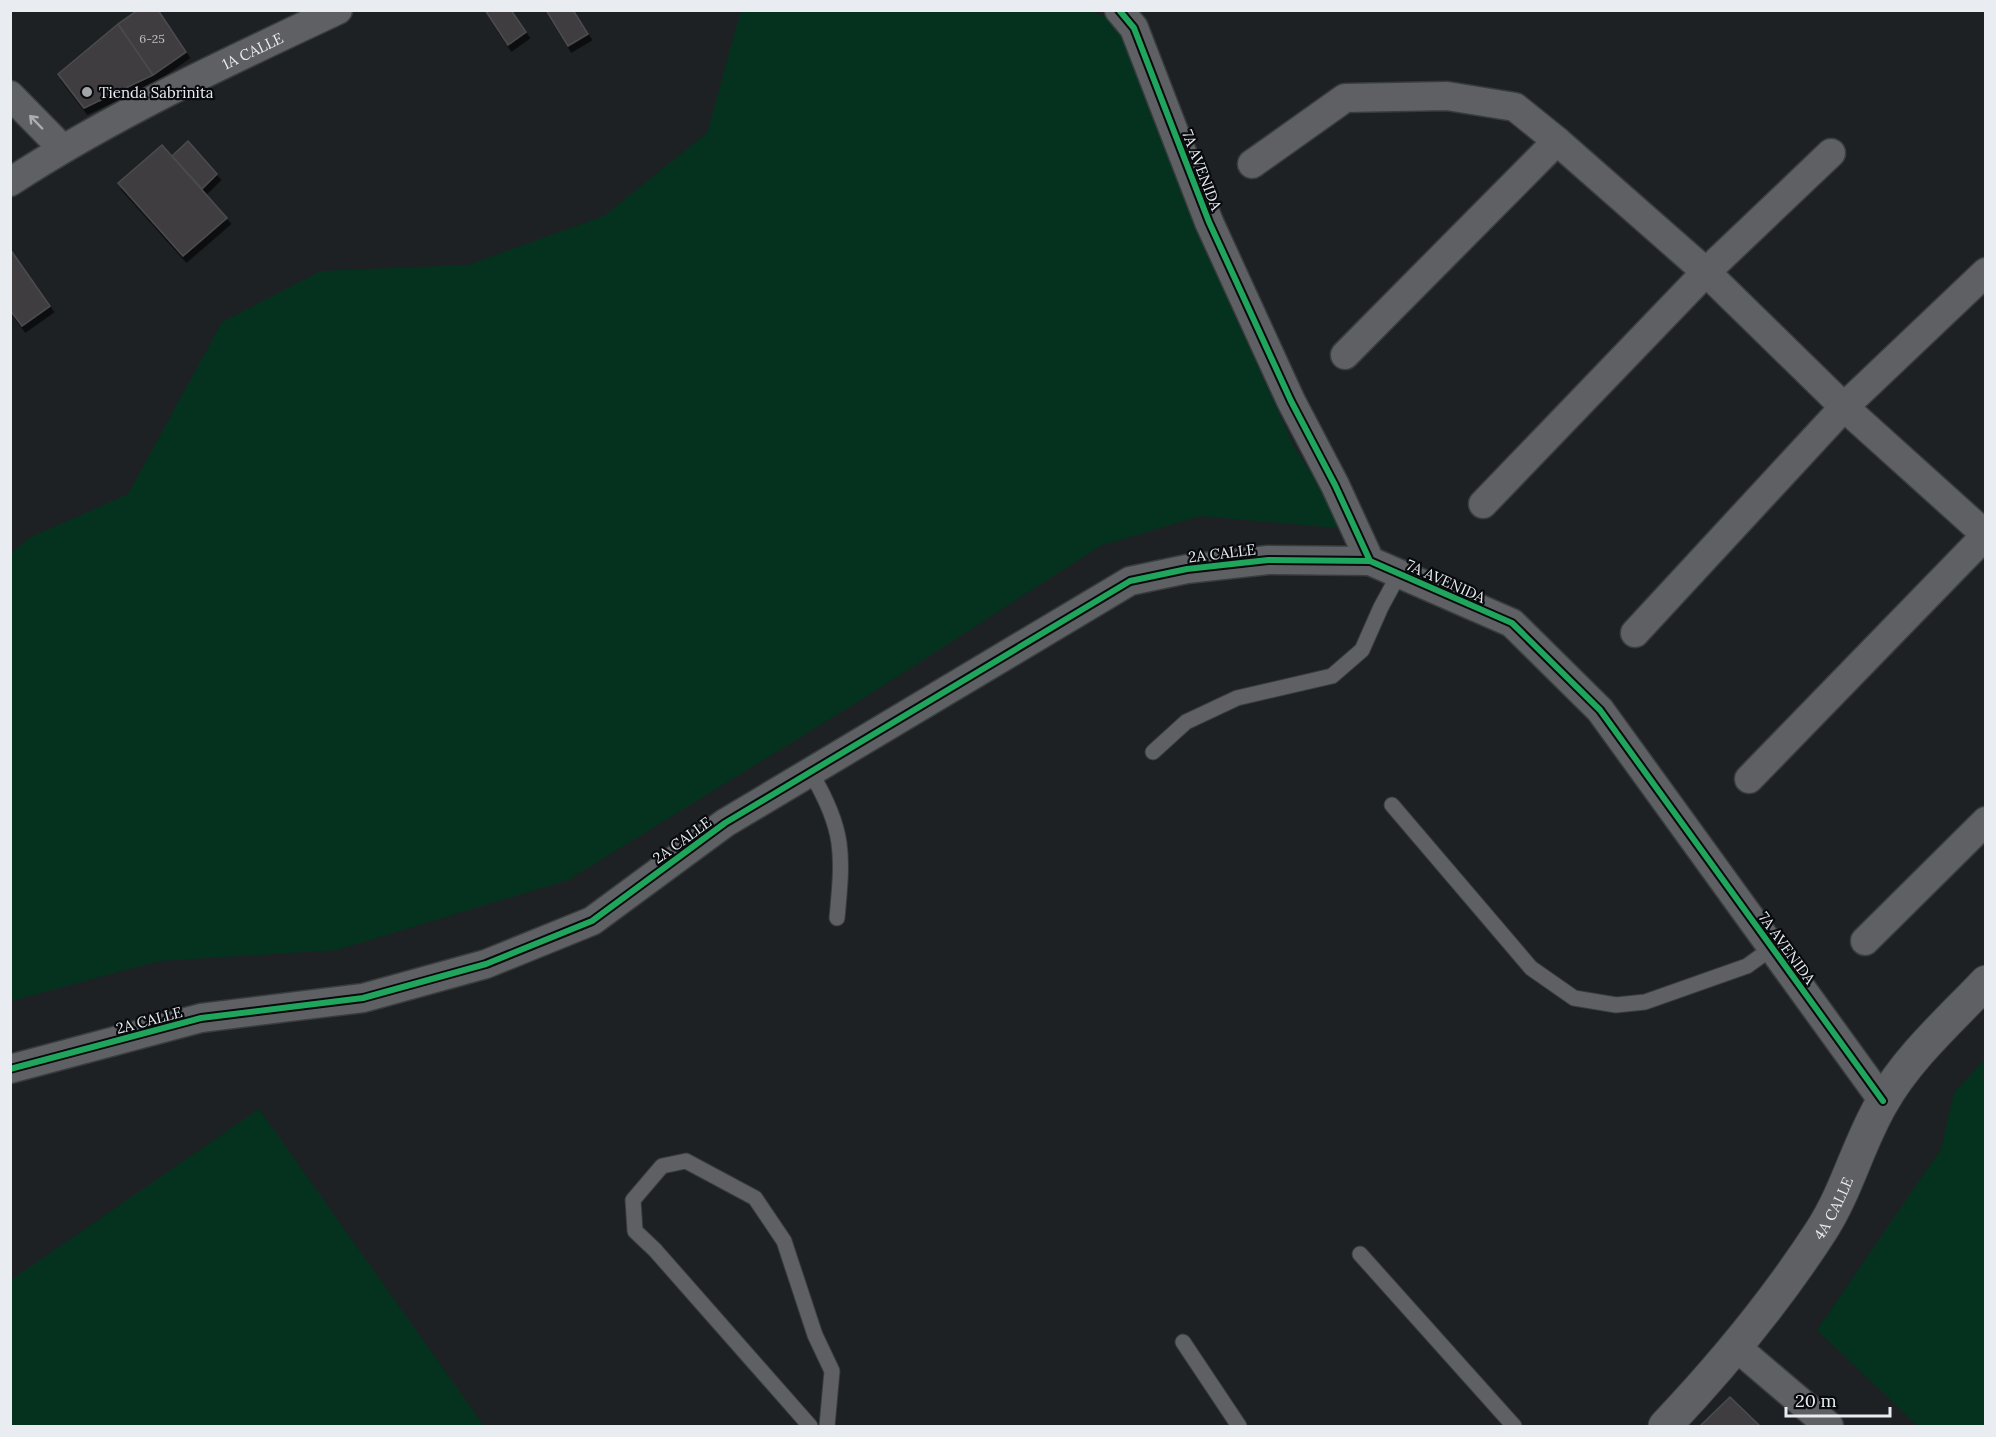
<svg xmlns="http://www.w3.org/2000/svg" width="1996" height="1437" font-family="Lora,serif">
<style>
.green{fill:#04321f}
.building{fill:#3f3e41;stroke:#4b4c4f;stroke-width:1.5;filter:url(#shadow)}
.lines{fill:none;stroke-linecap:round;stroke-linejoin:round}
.lane-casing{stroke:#393c3e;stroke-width:17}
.street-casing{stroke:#393c3e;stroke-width:31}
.secondary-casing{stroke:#393c3e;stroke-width:35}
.lane{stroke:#5e6063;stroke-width:15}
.street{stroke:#5e6063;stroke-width:28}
.secondary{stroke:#5e6063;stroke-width:33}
.cycleway-casing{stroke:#080a0d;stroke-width:10}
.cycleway{stroke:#20a55d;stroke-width:6}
.oneway{stroke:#aaaeb1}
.poi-dot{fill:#a2a6a9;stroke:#080a0d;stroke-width:2}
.labels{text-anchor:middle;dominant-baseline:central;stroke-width:4.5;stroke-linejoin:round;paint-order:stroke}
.number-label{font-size:12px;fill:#bec1c5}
.street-label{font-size:15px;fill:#e9edf1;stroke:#080a0d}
.poi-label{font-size:15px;fill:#e9edf1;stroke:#080a0d;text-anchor:start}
</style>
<defs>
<filter id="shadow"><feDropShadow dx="3.5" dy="6" stdDeviation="0" flood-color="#0009"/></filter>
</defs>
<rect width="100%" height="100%" fill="#1e2124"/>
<!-- green -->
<path class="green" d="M741,10H1087L1119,21L1189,213L1295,449L1349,529L1200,516L1100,546L864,698L568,880L337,950L159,961L11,1001L10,554L29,538L128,494L222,322L321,271L468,265L604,216L707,133Z
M1985,1059V1426H1918L1817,1330L1941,1149L1954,1093Z
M259,1109L484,1426H11V1280Z"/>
<!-- building -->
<path class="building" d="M138,10H158L186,52L153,75L118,24Z
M485,10H511L526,32L508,45Z
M546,10H573L588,34L568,46Z
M118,24L153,75L84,108L58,74Z
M188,141L217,174L202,189L172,156Z
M162,145L227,218L183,256L118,183Z
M10,249L50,306L22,326L10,310Z
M1730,1397L1760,1426H1700Z"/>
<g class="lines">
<!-- lane casing -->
<g class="lane-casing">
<path id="lane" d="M1153,752L1186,722L1237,698L1332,676L1362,650L1381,607L1399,574
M811,773C845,830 843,854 837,918
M1392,805L1531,968L1574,998L1616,1005L1645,1002L1747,966L1772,948
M1360,1254L1514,1426
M1183,1342L1239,1426
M810,1426L655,1250L635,1231L633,1200L662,1166L686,1161L755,1198L784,1241L815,1335L832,1371L827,1426"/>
</g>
<!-- street casing -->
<g class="street-casing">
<g id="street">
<path d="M1119,10L1134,28L1209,222L1291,401L1335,485L1370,561L1512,623L1600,710L1883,1101"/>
<path d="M10,95L62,148"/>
<path d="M1252,164L1345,98L1447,96L1515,107L1557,141L1706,272L1844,407L1986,535"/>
<path id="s1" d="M10,182C113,115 227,62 338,10"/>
<path d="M1345,355L1557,141"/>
<path d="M1483,504L1706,272L1831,153"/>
<path d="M1635,633L1844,407L1986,272"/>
<path d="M1749,779L1986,535"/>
<path d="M1865,941L1986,821"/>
<path d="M10,1069L201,1018L363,998L486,964L592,921L725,823L1130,581L1187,569L1268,560L1370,561"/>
<path d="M1735,1346L1829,1426"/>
</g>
</g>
<!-- secondary casing -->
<g class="secondary-casing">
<g id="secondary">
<path id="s2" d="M1665,1426C1721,1367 1777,1299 1821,1231C1847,1191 1858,1144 1882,1103C1907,1058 1950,1020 1986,982"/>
</g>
</g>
<!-- lane -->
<use href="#lane" class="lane"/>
<!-- street -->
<use href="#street" class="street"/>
<!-- secondary -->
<use href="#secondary" class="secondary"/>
<!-- cycleway casing -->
<g class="cycleway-casing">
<path id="cycleway" d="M1119,10L1134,28L1209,222L1291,401L1335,485L1370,561L1512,623L1600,710L1883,1101
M10,1069L201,1018L363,998L486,964L592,921L725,823L1130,581L1187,569L1268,560L1370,561"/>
</g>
<!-- cycleway -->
<use href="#cycleway" class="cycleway"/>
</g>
<!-- one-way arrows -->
<defs><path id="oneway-shaft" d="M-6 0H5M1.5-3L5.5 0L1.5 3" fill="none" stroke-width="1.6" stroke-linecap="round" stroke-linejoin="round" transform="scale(1.5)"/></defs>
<use class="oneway" href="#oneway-shaft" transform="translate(36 122) rotate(-134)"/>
<!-- markers -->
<circle class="poi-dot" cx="87" cy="92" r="6"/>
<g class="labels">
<!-- number labels -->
<g class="number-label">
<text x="152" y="38">6-25</text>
</g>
<!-- street labels -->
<g class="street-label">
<text stroke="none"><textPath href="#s1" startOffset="276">1A CALLE</textPath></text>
<text transform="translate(1202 170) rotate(69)">7A AVENIDA</text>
<text transform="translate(1222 553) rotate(-7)">2A CALLE</text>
<text transform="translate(1446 581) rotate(24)">7A AVENIDA</text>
<text transform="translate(682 840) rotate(-36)">2A CALLE</text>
<text transform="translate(1787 948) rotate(54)">7A AVENIDA</text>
<text transform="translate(149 1020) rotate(-15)">2A CALLE</text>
<text stroke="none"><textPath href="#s2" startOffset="276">4A CALLE</textPath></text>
</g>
<!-- poi labels -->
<g class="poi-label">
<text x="99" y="92">Tienda Sabrinita</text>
</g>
</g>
<!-- border -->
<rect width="1996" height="1437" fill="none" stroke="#e9edf1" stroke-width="24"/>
<!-- scale -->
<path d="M1786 1407v9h104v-9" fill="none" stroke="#e9edf1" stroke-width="3"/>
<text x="1795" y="1407" font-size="18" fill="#e9edf1" stroke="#080a0d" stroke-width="4.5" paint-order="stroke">20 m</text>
</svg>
